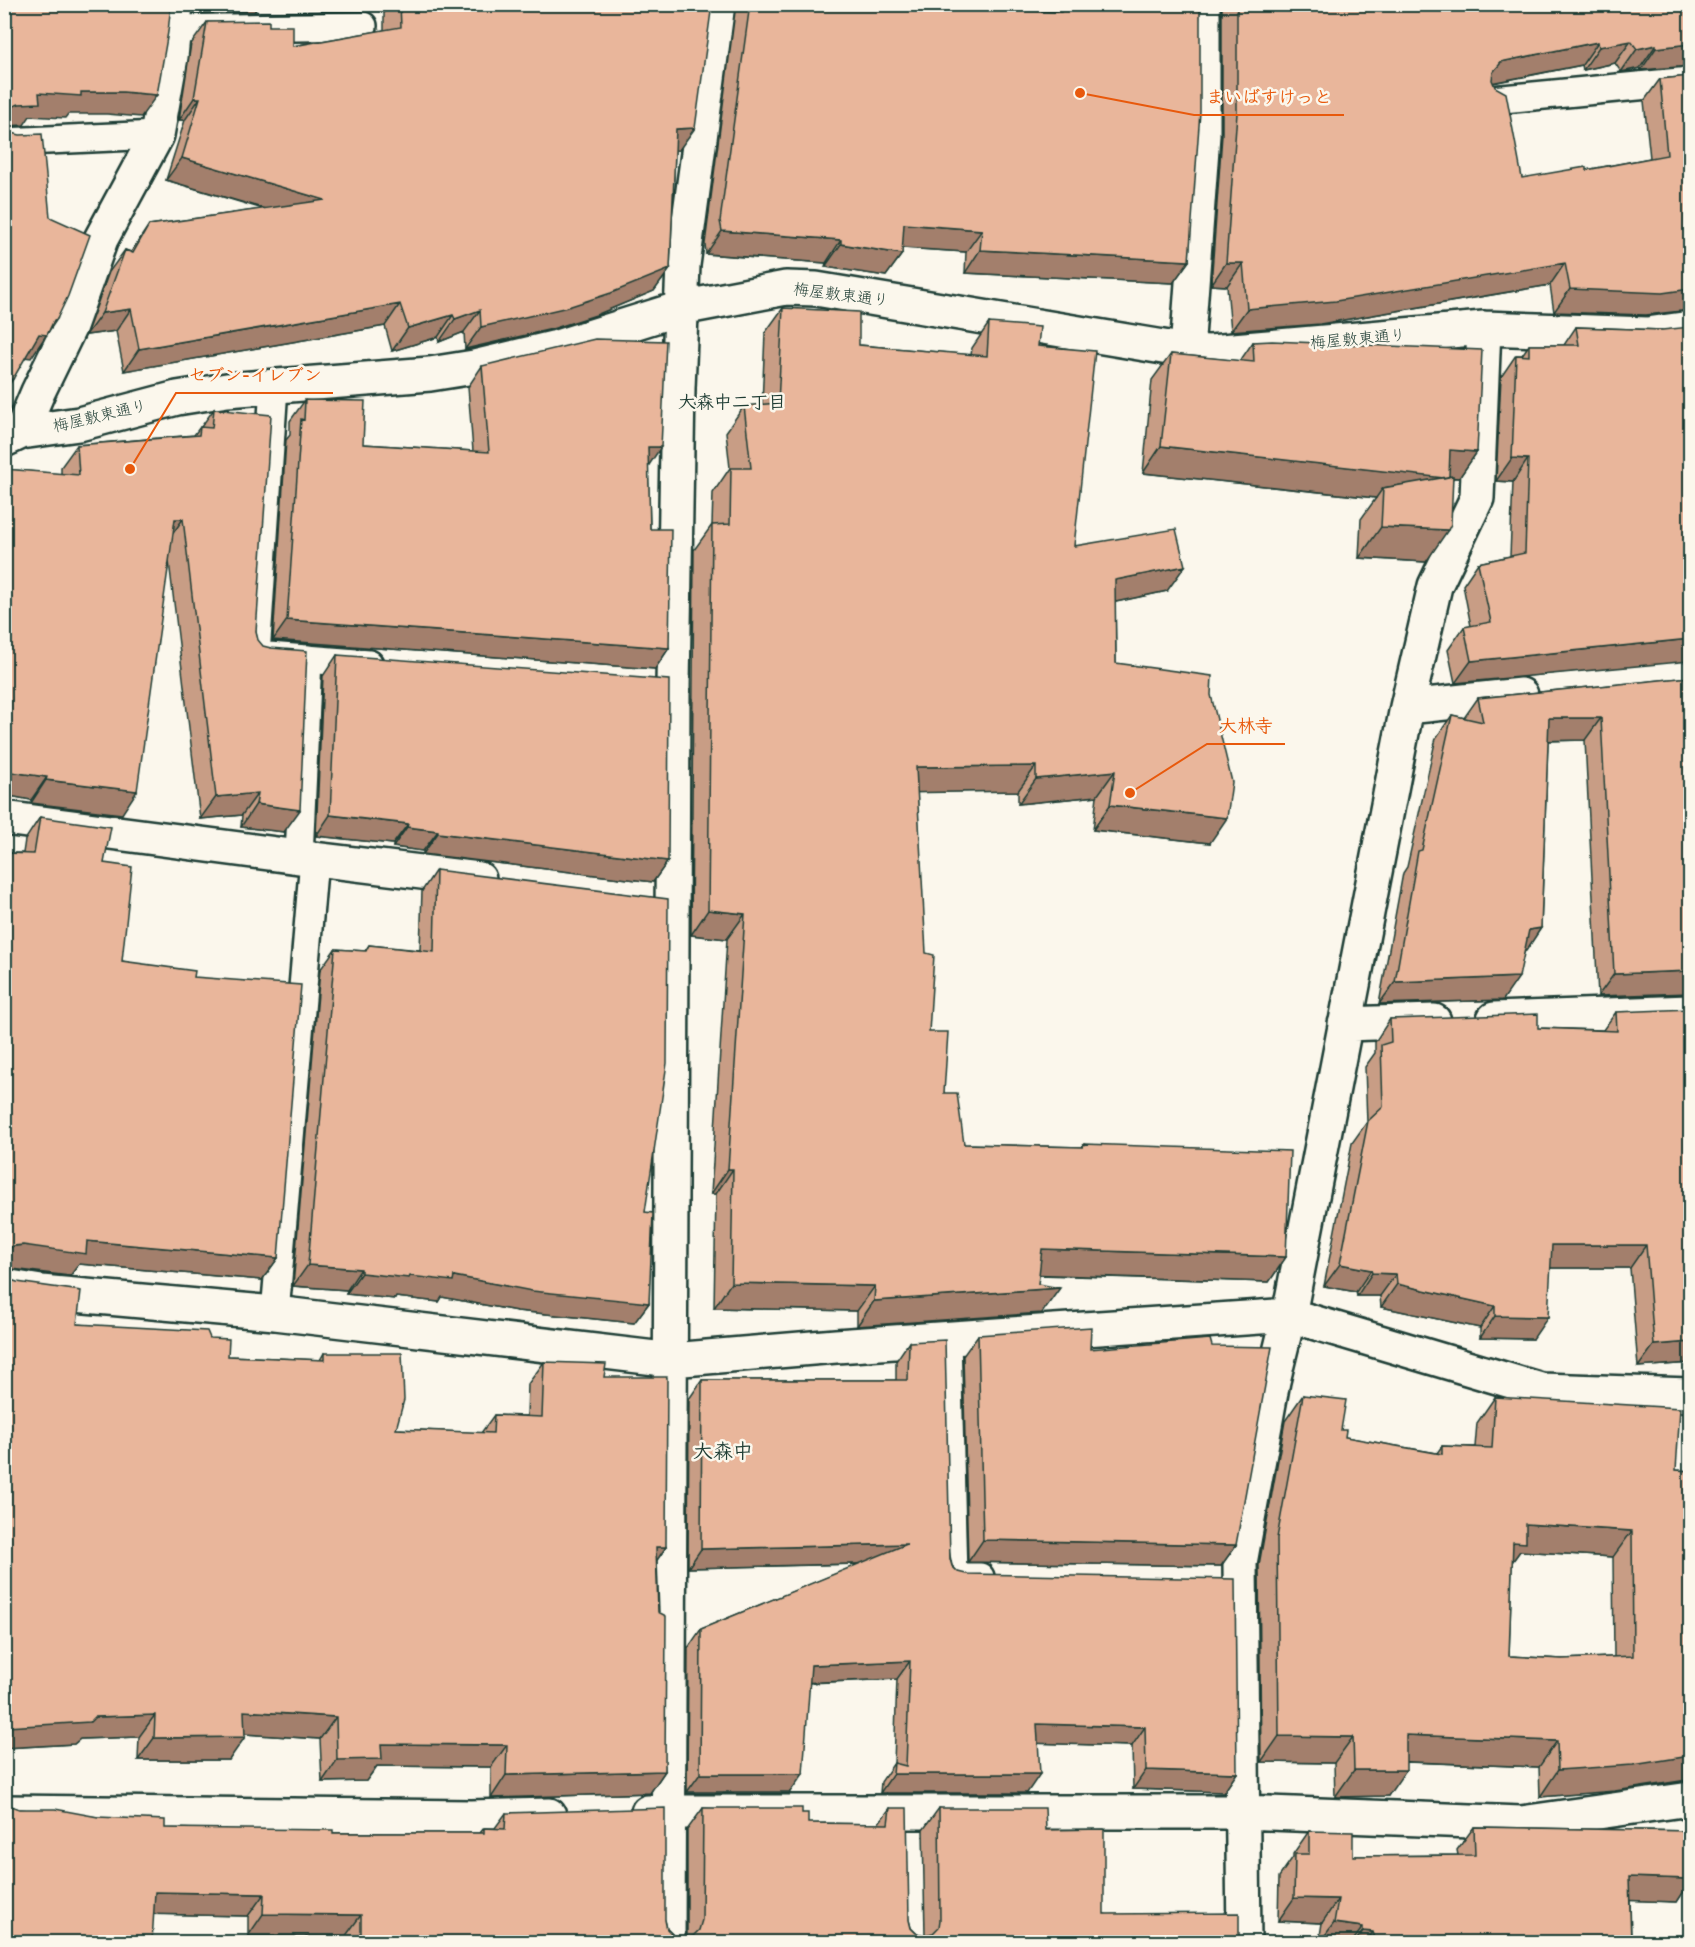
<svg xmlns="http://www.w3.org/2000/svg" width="1695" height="1947" font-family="'Comic Neue','Klee One',sans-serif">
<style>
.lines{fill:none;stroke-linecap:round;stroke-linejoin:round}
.service-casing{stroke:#1f3d34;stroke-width:32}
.minor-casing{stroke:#1f3d34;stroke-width:38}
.service{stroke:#fbf7ec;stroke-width:27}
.minor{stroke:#fbf7ec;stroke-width:33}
.wall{fill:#c89d85;stroke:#1f3d34;stroke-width:1.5;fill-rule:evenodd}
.shaded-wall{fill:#a37f6c;stroke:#1f3d34;stroke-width:1.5}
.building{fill:#e9b69b;stroke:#1f3d34;stroke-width:1.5;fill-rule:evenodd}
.labels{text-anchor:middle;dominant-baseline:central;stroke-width:5;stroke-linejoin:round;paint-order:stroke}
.street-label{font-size:16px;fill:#1f3d34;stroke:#fbf7ec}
.neighbourhood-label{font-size:18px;font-weight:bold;fill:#1f3d34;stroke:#fbf7ec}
.quarter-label{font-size:20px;font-weight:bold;fill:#1f3d34;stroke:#fbf7ec}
.leader{fill:none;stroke:#e8590c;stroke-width:2}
.callout-dot{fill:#e8590c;stroke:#fbf7ec;stroke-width:2}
.callout-label{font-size:18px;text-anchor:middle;font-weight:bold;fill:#e8590c;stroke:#fbf7ec;stroke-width:5;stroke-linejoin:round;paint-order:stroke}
</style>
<rect width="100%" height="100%" fill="#fbf7ec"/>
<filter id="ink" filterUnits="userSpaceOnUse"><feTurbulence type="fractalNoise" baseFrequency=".0167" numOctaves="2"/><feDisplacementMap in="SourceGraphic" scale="12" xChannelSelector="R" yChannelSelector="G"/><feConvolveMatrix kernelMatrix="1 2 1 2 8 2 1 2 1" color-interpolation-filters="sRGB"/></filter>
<g filter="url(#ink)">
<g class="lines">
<!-- service casing -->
<g class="service-casing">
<path id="service" d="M174,29L363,26
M1492,100L1690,81
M4,142L157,135
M274,387L256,655L369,664
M299,857L308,659
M275,1313L314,859
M947,1338L953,1577H980"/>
</g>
<!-- minor casing -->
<g class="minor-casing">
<path id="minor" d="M1187,351L1203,135V4
M21,432L38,392L70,326L101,239L157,135L171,57L176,4
M4,440L21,432L79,424L177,398L227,390L430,374L474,367L557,347L681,308L786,288L816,289L1187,351L1210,352L1484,328L1647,334L1690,328
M1407,707L1521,695
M4,818L314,859L479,879
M1494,1019L1690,1012
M1345,1024L1434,1021
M4,1286L41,1292L275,1313L672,1360L836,1346L1289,1315L1541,1390L1690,1395
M4,1812L471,1817L549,1815
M648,1812H1244L1521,1823L1690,1799
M668,1942L673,686L678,388L683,265L718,4
M1244,1942L1240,1563L1273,1381L1289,1315L1407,707L1435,586L1477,498L1484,328"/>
</g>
<!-- service -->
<use href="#service" class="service"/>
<!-- minor -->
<use href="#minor" class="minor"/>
</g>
<!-- wall -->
<path class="wall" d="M194,4H260L254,12L194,13Z
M384,4H712L679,150H675L670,269L654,291L596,315L552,329L465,349L464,332L439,342L438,337L392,351L385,326L124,371L116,331L86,335L109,272L125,250L131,252L149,225L263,209L166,180L185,120H179L191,44L207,22L269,26L293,46L384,30Z
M736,4H976V8L1044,11V4H1200L1189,261L1173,283L965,273L966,252L902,248V254L886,276L825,267L826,263L706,254L705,244Z
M1222,4H1690L1689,65L1641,70L1640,68L1621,72L1615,63L1583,70L1582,65L1493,83L1522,178L1586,170L1650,158L1644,101L1660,79L1690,76V310L1646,315L1554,312L1550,285L1320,324L1231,331L1227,286L1211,285L1222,135Z
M783,308L859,345L971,355L972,348L989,323L1038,346L1074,546L1167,591L1115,602L1116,663L1210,843L1093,830L1097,796L1018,804V791L917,792L929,1032L944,1093L964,1144L1082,1147L1084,1144L1286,1257L1269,1282L1039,1275L1038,1284L1042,1313L857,1326V1311L714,1308L716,1194H711L727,939L691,935L694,550L712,525L713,493L730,468L726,432L744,406L762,405L765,333Z
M1576,327L1662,330L1688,660L1455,683L1448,650L1464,627L1471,626L1463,585L1478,563L1510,556L1513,482L1496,481L1501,377L1516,355H1522L1529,345H1564Z
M1253,342L1477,452L1459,478H1453L1426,562L1359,558L1361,519L1376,498L1143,473L1152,380L1171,354L1240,361Z
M482,366L648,466L650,529L669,648L655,669L273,640L286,440L290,435V421L305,400L363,444L473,451L468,387Z
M214,409L256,632L284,832L241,827L242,815L200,819L169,561L122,814L31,803V800L4,795V469L61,474V467L77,445L194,435L200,427H201Z
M337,655L668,861L653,882L423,854V851L393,847V844L316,836L323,676Z
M1690,677V993L1598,996L1585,740L1548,741L1541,928L1525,951L1503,1000L1379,1004L1403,873L1407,867L1436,738L1452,715L1464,718L1478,698Z
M40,817L104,863L122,961L194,977L278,1258L262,1280L79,1264L70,1276L4,1268V853H23L25,840Z
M436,870L645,1212L649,1303L634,1323L517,1311L442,1297L439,1302L396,1297L395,1299L346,1294L347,1290L293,1286L320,970L335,949L365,951L369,945L420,950L422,891Z
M1616,1012L1690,1363L1638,1367L1630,1268H1551L1533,1339L1480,1338V1328L1381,1307L1380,1296H1357L1356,1292L1324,1286L1352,1143L1367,1122L1365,1067L1375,1053V1042L1390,1019L1538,1028L1603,1030Z
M8,1279L77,1324L210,1338L228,1356L320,1360L324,1353L396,1429L481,1433L494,1415L527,1416L528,1384L544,1362L604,1377L666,1547L657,1560L665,1771L650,1793L491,1798V1767L377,1766L366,1781L322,1782L320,1739L245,1734L229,1760H138L139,1737L80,1739L74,1744L6,1748Z
M978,1335L1090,1349L1236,1545L1221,1566L968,1562L963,1356Z
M909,1342L952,1566L958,1572L1237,1773L1224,1792L1133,1789L1132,1746L1038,1743L1027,1793H880L881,1782L894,1763L897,1679L809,1683L790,1792H687L688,1648L701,1629L860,1564L688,1568L689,1399L702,1380H896V1361Z
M1303,1395L1341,1430L1345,1437L1437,1453L1442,1446L1475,1447L1477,1423L1495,1397L1676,1470L1690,1471V1781L1687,1780L1615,1791L1540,1797L1539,1767L1406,1762L1388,1796L1335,1797L1334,1763L1261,1762L1259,1565L1285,1421ZM1520,1551L1613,1557L1614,1657L1562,1659L1509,1656L1512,1562Z
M11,1806L19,1809L98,1817L165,1828L333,1833H480L484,1828H495L506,1813L665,1920L667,1929L674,1936L684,1938H687V1830L703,1808L802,1813L808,1823L878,1824L890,1808L909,1920L911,1928L916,1933L925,1935L923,1830L939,1808L1046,1830L1104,1914L1239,1942H345V1937L248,1936V1916L154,1914Z
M1474,1827L1690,1831V1882L1677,1902L1630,1900L1631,1942H1319L1322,1923L1278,1921L1279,1877L1293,1857V1854L1309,1831L1353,1856L1458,1855L1457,1850Z"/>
<!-- shaded-wall -->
<path class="shaded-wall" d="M200,4H260L254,12L194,13Z
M1631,41L1615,63L1583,70L1599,47Z
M1598,42L1582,65L1486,84L1478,94L1500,62Z
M1690,44V66L1641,70L1656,48Z
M1656,45L1640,68L1621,72L1637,49Z
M81,92H123L157,95L141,117L107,114H68L65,118L30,116L24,125L4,126V114L11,107L39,93Z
M194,98H200L185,120H179Z
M695,128L679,150L660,151L676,129Z
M182,158L325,200L310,222L166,180Z
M904,224L982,230L966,252L888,247Z
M722,231L841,240L826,263L706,254Z
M841,244L902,254L886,276L825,267Z
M980,250L1189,261L1173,283L965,273Z
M1226,263H1243L1227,286L1211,285Z
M1565,263L1550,285L1320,324L1231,331L1247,309Z
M670,269L654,291L596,315L552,329L465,349L481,327Z
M1570,289H1690V310L1646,315L1554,312Z
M400,304L385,326L124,371L139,349Z
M131,309L116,331L86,335L102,313Z
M480,310L464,332L439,342L455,319Z
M453,315L438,337L392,351L408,328Z
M57,319L31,358L23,357L39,334L54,320Z
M13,379L4,392V381Z
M1161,446L1449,478L1383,488L1376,498L1143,473Z
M648,447H661L647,468Z
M1450,450L1477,452L1459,478L1432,476Z
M1512,458L1528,459L1513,482L1496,481Z
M175,519H183L167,542Z
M1381,527L1448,530L1426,562L1359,558Z
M1185,566L1167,591L1097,606L1115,580Z
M287,620L669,648L655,669L273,640Z
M1690,639V661L1455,683L1471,661Z
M1549,718H1601L1585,740L1533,741Z
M1036,766L1018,791L898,793L916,767Z
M4,771L47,777L31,800L4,795Z
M1115,771L1097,796L1018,804L1036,779Z
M46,780L137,791L122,814L31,803Z
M258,793L242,815L200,819L216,797Z
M256,804L300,810L284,832L241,827Z
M1110,805L1227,818L1210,843L1093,830Z
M330,815L408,824L393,844L316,836Z
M407,827L438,831L423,851L393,847Z
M438,833L668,861L653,882L423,854Z
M708,910L745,914L727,939L691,935Z
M1541,928L1526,951L1514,953L1529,930Z
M1690,971V993L1598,996L1614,974Z
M1519,977L1503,1000L1379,1004L1395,982Z
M728,1169H733L716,1194H711Z
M87,1241L278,1258L262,1280L79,1264L70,1276L4,1268V1253L13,1246Z
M1552,1245H1646L1630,1268H1536Z
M1042,1249L1286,1257L1269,1282L1024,1274Z
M1340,1264L1371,1270L1356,1292L1324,1286Z
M308,1265L361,1269L347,1290L293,1286Z
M361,1273L410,1276H454L649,1303L634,1323L517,1311L442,1297L439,1302L396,1297L395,1299L346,1294Z
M1372,1273L1396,1274L1380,1296H1357Z
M731,1283L875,1286L857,1311L714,1308Z
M1397,1284L1495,1306L1480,1328L1381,1307Z
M1060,1288L1042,1313L857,1326L874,1301Z
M1495,1316L1548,1317L1533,1339L1480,1338Z
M1690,1342V1363L1638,1367L1654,1345Z
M1526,1524L1632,1531L1613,1557L1520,1551L1507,1569H1495Z
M983,1540L1236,1545L1221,1566L968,1562Z
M907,1544L894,1563L688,1568L701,1549Z
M656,1547H666L651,1569Z
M910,1661L897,1679L798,1683L811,1665Z
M244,1711L336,1717L320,1739L229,1733Z
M155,1715L139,1737L80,1739L74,1744L4,1748L6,1727L95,1717Z
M1037,1724L1145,1727L1132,1746L1024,1743Z
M1406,1735L1557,1741L1539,1767L1388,1761Z
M1279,1736L1353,1737L1334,1763L1261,1762Z
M245,1737L229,1760H138L154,1738Z
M381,1744L507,1745L491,1767L377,1766L366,1781L322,1782L337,1760Z
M1690,1756V1781L1687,1780L1615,1791L1540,1797L1558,1770Z
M1146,1770L1237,1773L1224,1792L1133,1789Z
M1354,1770H1406L1388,1796L1335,1797Z
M665,1771L650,1793L491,1798L506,1775Z
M700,1774H803L790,1792H687Z
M893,1774H1040L1027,1793H880Z
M1629,1877L1690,1879V1882L1677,1902L1613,1900Z
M155,1892L264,1894L248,1916L139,1914Z
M1294,1898L1338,1899L1322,1923L1278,1921Z
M263,1914L361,1915L345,1937L248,1936Z
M1334,1923L1363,1927L1352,1942H1320Z
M1363,1931L1373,1932L1366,1942H1355Z
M1421,1940L1419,1942H1375L1376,1941Z"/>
<!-- building -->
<path class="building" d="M4,4H171L168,32L157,95L123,92H81V96L39,93L40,103L19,104L11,107L5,113L4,117Z
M400,4H712L695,128L676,129L670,269L611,293L568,307L481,327L480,310L455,319L453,315L408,328L400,304L139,349L131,309L102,313L125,250L133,253L149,225L325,200L182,158L200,98H194L207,22L269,21V26H293V46L401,27Z
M750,4H976V8L1061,12V4H1200V112L1189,261L980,250L982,230L904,224L902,254L841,244V240L722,231L720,221Z
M1237,4H1690V44L1656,48V45L1637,49L1631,41L1599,47L1598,42L1500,62V64L1493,72L1492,80L1495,87L1506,93L1522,178L1586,167V170L1667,155L1660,79L1690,76V289L1662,293L1570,289L1565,263L1336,301L1247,309L1243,263H1226L1237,113Z
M4,122L6,128L12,133L20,135L42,134L50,217L90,235L68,296L57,319L54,320L47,335L39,334L13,379L4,381Z
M783,308L859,312V345L987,356L989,323L1040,327L1038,346L1095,351L1074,546L1176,529L1185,566L1115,580L1116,663L1212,676L1211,695L1232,782L1227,818L1110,805L1115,771L1036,779V766L916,767L926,953L934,955L929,1032H948L944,1093H957L964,1144L1083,1147L1084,1144L1290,1151L1286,1257L1042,1249L1038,1284L1060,1288L874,1301L875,1286L731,1283L733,1169H728L745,914L708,910L712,525L730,524L731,468H751L744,406L778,403Z
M1576,327L1662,330L1690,327V639L1471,661L1464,627L1491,622L1478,563L1525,553L1528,459L1512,458L1516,355L1529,356V345H1579Z
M595,339L666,341L661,447H648L650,529H671L669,648L287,620L301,419L304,420L305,400L365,401L363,444L489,452L482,366Z
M1272,341L1482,350L1477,452L1450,450L1449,477L1444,478L1161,446L1171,354L1254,362L1253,342Z
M214,409L271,415L256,632L258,640L263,646L271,648L307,651L300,810L256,804L258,793L216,797L183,519H175L137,791L46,780L47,777L4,771V469L79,475L77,445L199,435L200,427L212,428Z
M1453,476L1451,524L1448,530L1381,527L1383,488Z
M337,655L669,680L668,861L438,833V831L407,827L408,824L330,815Z
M1690,677V971L1614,974L1601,718H1549L1541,928L1529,930L1519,977L1395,982L1418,851L1422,850L1452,715L1483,722L1478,698Z
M40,817L111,827L104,863L132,867L122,961L195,971L194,977L301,985L278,1258L87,1241L86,1254L23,1245L13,1246L5,1252L4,1253V853L34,854Z
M436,870L668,899L667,1063L645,1212L653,1213L649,1303L532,1291L454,1276L453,1281L410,1276L409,1278L361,1273V1269L308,1265L335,949L366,951L369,945L434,952Z
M1690,1009V1342L1654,1345L1646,1245H1552L1548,1317L1495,1316V1306L1397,1284L1396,1274L1372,1273L1371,1270L1340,1264L1368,1121L1383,1107L1381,1045L1391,1042L1390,1019L1538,1014V1028L1617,1031L1616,1012Z
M4,1274L8,1279L17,1282L81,1291L77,1324L207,1331L210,1338L229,1339L228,1356L324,1360V1353H402L404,1400L396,1429L493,1433L494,1415L542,1417L544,1362L606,1364L604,1377H667L666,1547H656L658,1612L666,1616L665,1771L506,1775L507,1745L381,1744L382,1759L337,1760L336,1717L244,1711L245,1737L154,1738L155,1715L95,1717L90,1722L6,1727V1778L4,1781Z
M1091,1327L1090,1349L1210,1339L1212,1346L1272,1347L1236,1545L983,1540L978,1335Z
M945,1340L950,1559L952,1566L958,1572L966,1574L1235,1579L1237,1773L1146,1770L1145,1727L1037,1724L1040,1774H893L894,1763L906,1766L910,1661L811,1665L803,1774H700L701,1629L907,1544L701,1549L702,1380H908L909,1342Z
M1303,1395L1346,1400L1341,1430H1346L1345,1437L1442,1454V1446L1492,1448L1495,1397L1680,1408L1676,1470L1690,1471V1756L1633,1765L1558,1770L1557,1741L1406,1735V1770H1354L1353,1737L1279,1736L1277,1538ZM1526,1524L1632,1531L1633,1656L1562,1659L1509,1656L1513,1542L1526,1543Z
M4,1800L11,1806L19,1809H55L98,1817L165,1820V1828L333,1830V1833H484V1828L505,1829L506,1813L665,1808V1920L667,1929L674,1936L684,1938L693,1936L699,1930L702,1920L703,1808H802V1813H808V1823L888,1824L890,1808H907L909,1920L911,1928L916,1933L924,1935L933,1933L939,1927L940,1920L939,1808H1045L1046,1830L1104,1829V1914L1239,1913V1942H361V1915L263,1914L264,1894L155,1892L152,1942H4Z
M1474,1827L1690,1831V1879L1629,1877L1631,1942H1421V1940L1376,1941L1373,1932L1363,1931V1927L1334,1923L1338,1899L1294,1898L1295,1854H1309V1831L1353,1832V1856L1475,1855Z"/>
</g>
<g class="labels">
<!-- street labels -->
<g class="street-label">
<text transform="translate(841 295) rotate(7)">梅屋敷東通り</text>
<text transform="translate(1358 339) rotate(-5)">梅屋敷東通り</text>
<text transform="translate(100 416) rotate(-13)">梅屋敷東通り</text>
</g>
<!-- neighbourhood labels -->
<g class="neighbourhood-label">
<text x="732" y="402">大森中二丁目</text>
</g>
<!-- quarter labels -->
<g class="quarter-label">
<text x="723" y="1451">大森中</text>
</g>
</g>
<!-- callouts -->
<path class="leader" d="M1080 93L1194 115H1344M130 469L176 393H333M1130 793L1207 744H1285"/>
<g class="callout-dot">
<circle cx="1080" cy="93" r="6"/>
<circle cx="130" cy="469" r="6"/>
<circle cx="1130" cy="793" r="6"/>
</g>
<g class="callout-label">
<text x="1269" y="103">まいばすけっと</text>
<text x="255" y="381">セブン-イレブン</text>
<text x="1246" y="732">大林寺</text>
</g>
<!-- margin -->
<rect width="1695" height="1947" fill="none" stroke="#fbf7ec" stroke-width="24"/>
<rect x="12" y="12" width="1671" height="1923" fill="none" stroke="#1f3d34" stroke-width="2" filter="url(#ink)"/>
</svg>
